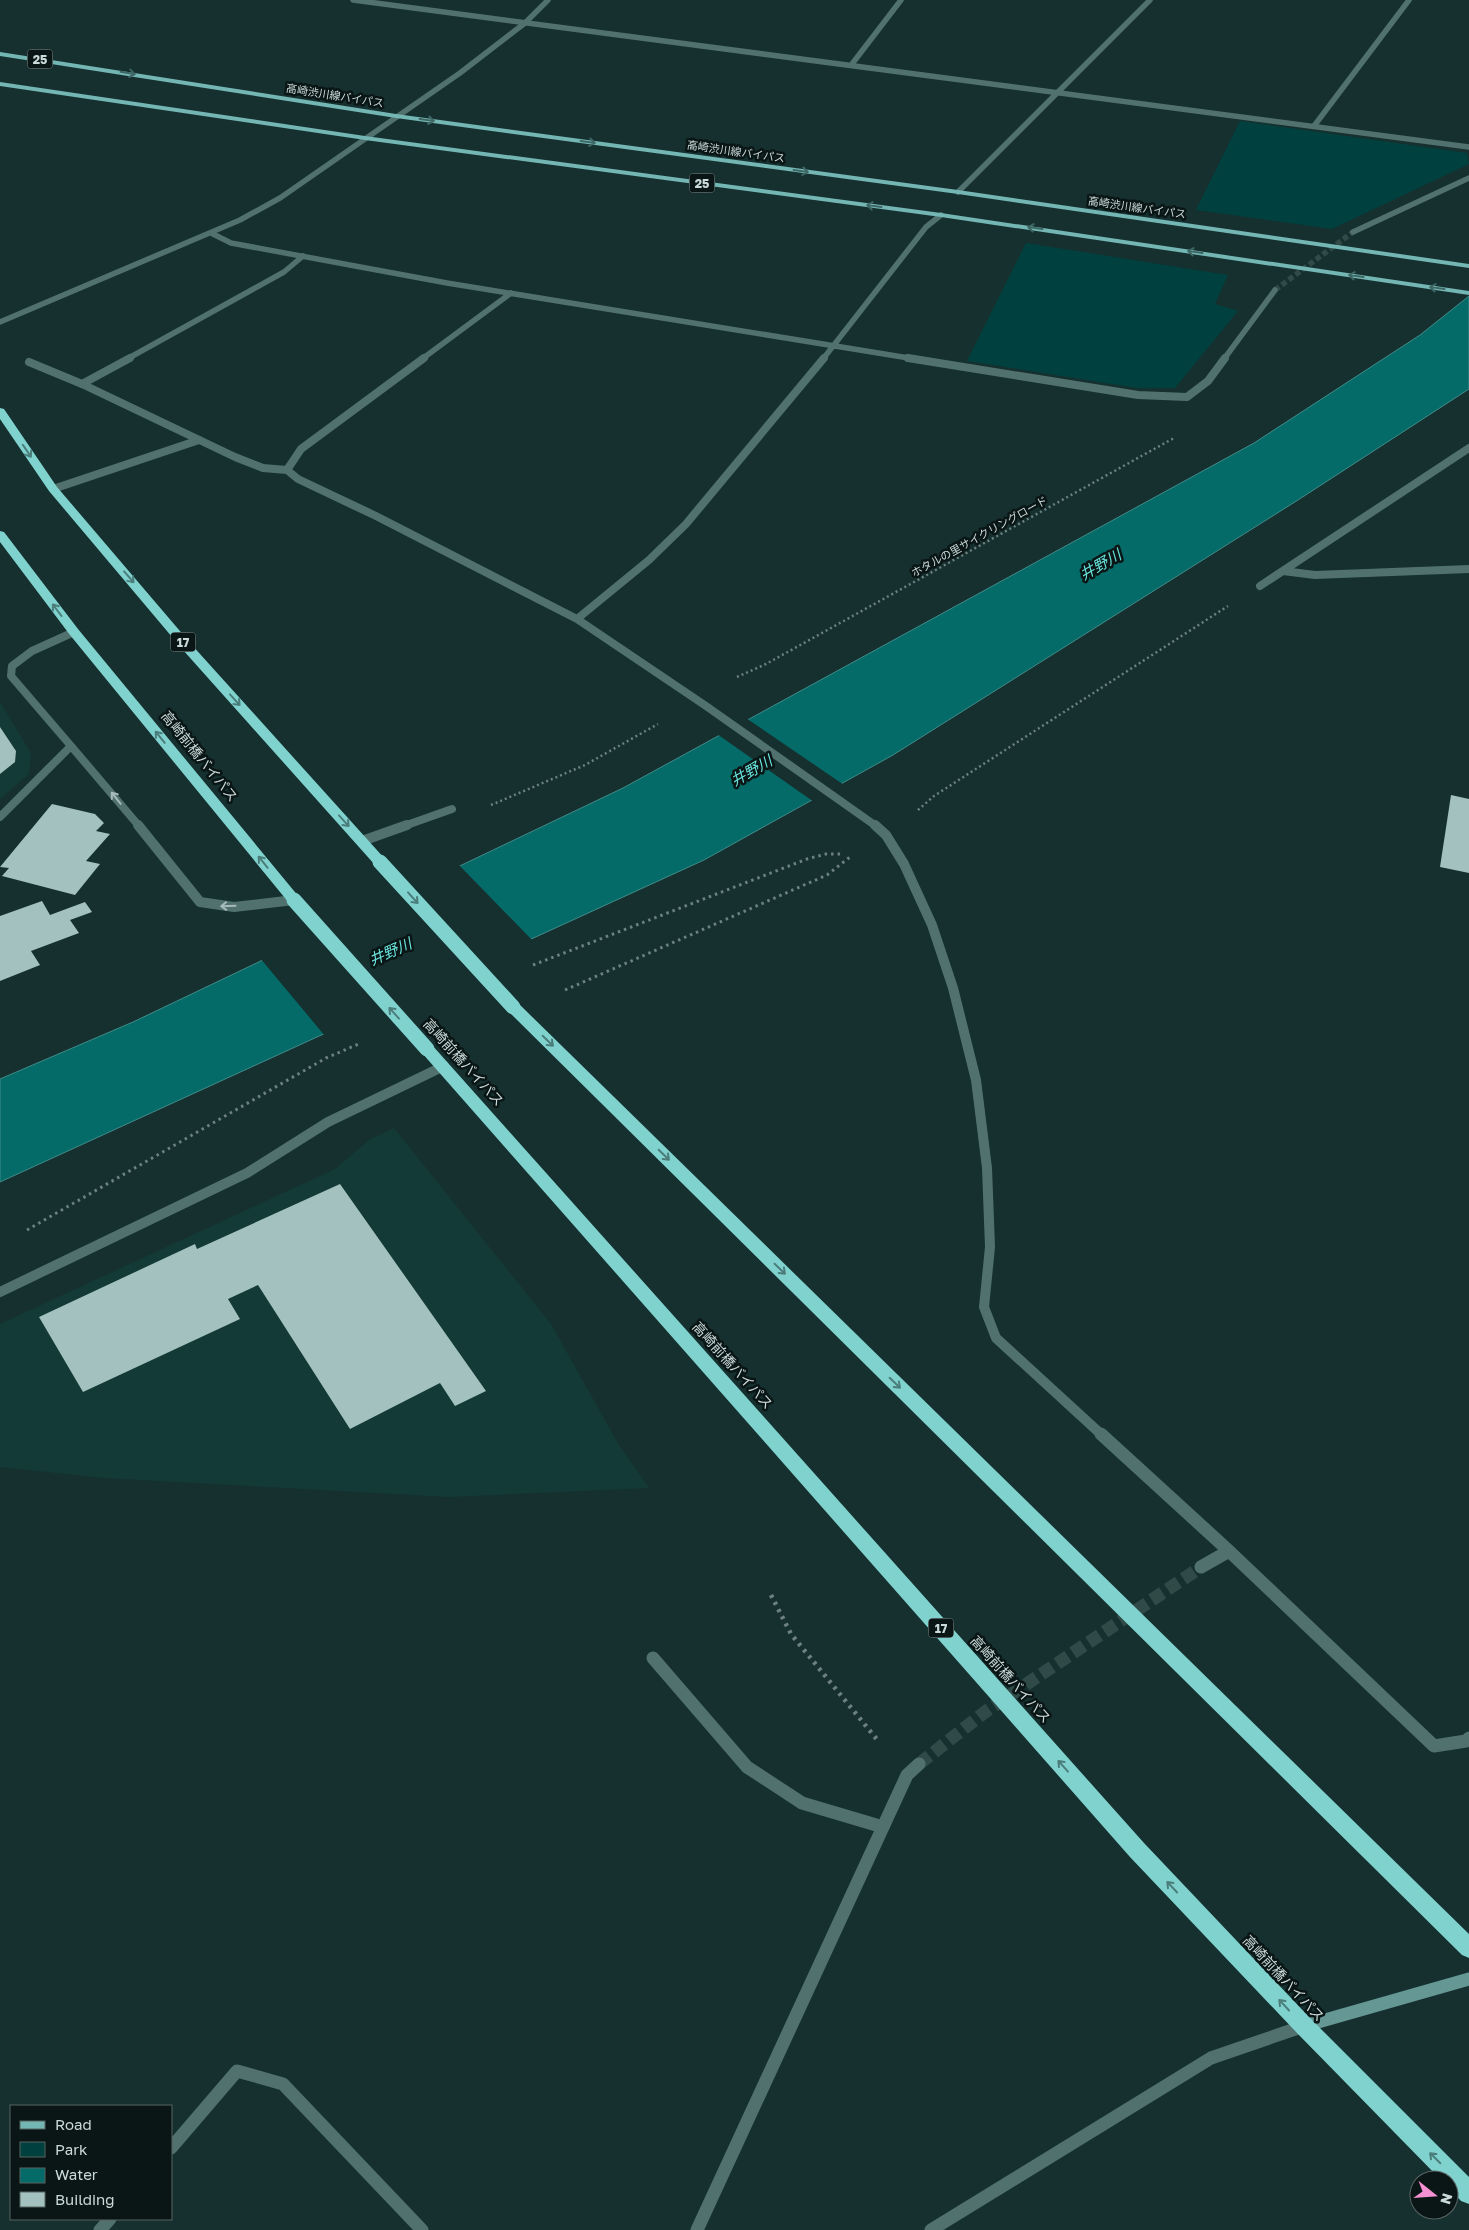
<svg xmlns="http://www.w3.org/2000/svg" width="1469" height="2230" font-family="'Golos Text','Noto Sans JP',sans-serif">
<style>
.built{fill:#143a38}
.green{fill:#00413f}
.water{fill:#056b68;stroke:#408c8a}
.pier{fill:#15302f}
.building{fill:#a2c1bf}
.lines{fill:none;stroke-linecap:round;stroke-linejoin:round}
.street-tunnel-far1{stroke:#304a48;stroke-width:5.5;stroke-dasharray:5.5 3;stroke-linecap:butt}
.street-tunnel{stroke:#304a48;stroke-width:13;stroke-dasharray:13 6;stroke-linecap:butt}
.path-far2{stroke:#6c8180;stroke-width:2.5;stroke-dasharray:2 3;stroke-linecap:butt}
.path-far1{stroke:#6c8180;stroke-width:3;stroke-dasharray:2.5 4;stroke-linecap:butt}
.path{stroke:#6c8180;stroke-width:4.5;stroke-dasharray:3 5;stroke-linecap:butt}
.lane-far3{stroke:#51716f;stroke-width:5.5}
.lane-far2{stroke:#51716f;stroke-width:8}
.lane-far1{stroke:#51716f;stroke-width:10}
.lane{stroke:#51716f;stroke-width:13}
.street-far3{stroke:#51716f;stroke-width:5.5}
.street-far2{stroke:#51716f;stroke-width:8}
.street-far1{stroke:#51716f;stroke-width:10}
.street{stroke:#51716f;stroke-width:13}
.secondary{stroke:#659895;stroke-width:13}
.primary{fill:#73b6b3;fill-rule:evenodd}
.highway{fill:#80d2ce;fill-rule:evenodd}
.highway-bridge{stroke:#80d2ce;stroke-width:15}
.oneway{stroke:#3e6664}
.oneway2{stroke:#4b7d7b}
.oneway3{stroke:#a6bab9}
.labels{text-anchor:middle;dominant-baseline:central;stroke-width:5;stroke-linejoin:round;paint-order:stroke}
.far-street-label{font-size:11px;fill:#cadad9;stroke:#0a1615}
.shield{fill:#0a1615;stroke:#909f9e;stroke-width:1}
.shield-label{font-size:12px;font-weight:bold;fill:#cadad9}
.street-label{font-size:14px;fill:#cadad9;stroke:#0a1615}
.water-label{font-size:15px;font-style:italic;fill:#69e5df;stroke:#0a1615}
</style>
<rect width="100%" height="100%" fill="#15302f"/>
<!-- built -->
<path class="built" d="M0,702L31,753L29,774L0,799Z
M394,1128L551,1324L619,1445L649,1488L449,1497L104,1478L0,1467V1324L335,1169L369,1140Z"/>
<!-- green -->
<path class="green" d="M1240,121L1467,153L1469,164L1332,229L1196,210Z
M1026,243L1228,275L1215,304L1238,311L1175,388H1137L967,361Z"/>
<!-- water -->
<path class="water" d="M1469,296V389L1298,500L893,755L704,860L0,1182V1079L133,1022L623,788L1254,443L1420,335Z"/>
<!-- pier -->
<path class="pier" d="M746,718L844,785L814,802L717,734Z
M458,864L533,941L325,1036L260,958Z"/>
<!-- building -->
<path class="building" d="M0,727L16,751L15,762L0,774Z
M1451,795L1469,799V873L1440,867Z
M52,804L95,814L104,823L96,831L110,834L86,861L100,864L75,895L2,876L9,868L0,867Z
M42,901L50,915L85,902L92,912L70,920L79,933L31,951L40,965L0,981V916Z
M340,1184L486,1391L455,1406L440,1383L350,1429L258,1285L228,1299L240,1319L83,1392L39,1317L195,1244L197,1249Z"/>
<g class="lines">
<!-- street-tunnel-far1 -->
<path class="street-tunnel-far1" d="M1275,290L1353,232"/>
<!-- street-tunnel -->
<path class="street-tunnel" d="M919,1764L985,1712L1201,1567"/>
<!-- path-far2 -->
<path class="path-far2" d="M737,677L766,664L1174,438
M491,805L585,765L658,724
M918,810L934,796L1228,606"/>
<!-- path-far1 -->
<path class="path-far1" d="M533,965L807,859L826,854H844
M565,990L827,875L850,857
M27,1230L326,1058L361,1043"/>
<!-- path -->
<path class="path" d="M771,1595L791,1634L879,1742"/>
<!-- lane-far3 -->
<path class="lane-far3" d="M127,359L284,272L303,256"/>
<!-- lane-far2 -->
<path class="lane-far2" d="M29,362L82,384L130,358
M53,489L199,440
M1283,571L1315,575L1469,569
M1260,586L1469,448
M71,746L139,826
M404,826L452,809"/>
<!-- lane-far1 -->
<path class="lane-far1" d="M138,825L200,902L234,907L294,900
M362,841L407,825"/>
<!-- lane -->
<path class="lane" d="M653,1658L747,1767L802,1803L883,1827
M171,2148L237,2071L283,2084L422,2230
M100,2230L110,2219"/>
<!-- street-far3 -->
<path class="street-far3" d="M353,0L1469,147
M852,64L901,0
M1314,126L1409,0
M958,192L1150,0
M1353,232L1469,178
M211,233L231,243L447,283L915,359
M0,322L240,220L280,198L460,73L525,23L548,0
M422,359L511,293
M823,359L926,227L941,215
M1224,359L1275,290"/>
<!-- street-far2 -->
<path class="street-far2" d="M424,358L301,449L287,470L298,479L376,516L577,619L706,706L876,826
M908,358L1138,395L1187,397L1208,381L1225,358
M82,384L235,457L263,468L287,470
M577,619L649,560L686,524L824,358
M0,817L71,746L11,676L12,666L32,651L74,632"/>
<!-- street-far1 -->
<path class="street-far1" d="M875,825L886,835L904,864L932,925L953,988L976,1080L987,1168L990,1247L984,1307L996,1338L1103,1436
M0,1292L247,1173L328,1122L444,1066"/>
<!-- street -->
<path class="street" d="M1101,1434L1229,1551L1434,1746L1466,1741L1469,1738
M1201,1567L1229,1551
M697,2230L907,1775L919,1764
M931,2230L1211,2058L1304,2026"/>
<!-- secondary -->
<path class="secondary" d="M1304,2026L1469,1979"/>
<!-- primary -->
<path class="primary" d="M0,52L396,114L958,190L1469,264V268L958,194L396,118L0,56Z
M0,82L365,136L941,213L1469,291V295L941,217L365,140L0,86Z"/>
<!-- highway -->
<path class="highway" d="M0,408L4,409L57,487L191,644L385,859L387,862L385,865H375L183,650L49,491L0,419Z
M0,531L4,532L78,629L299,897L301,900L299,903H289L70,635L0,542Z
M513,1002L518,1003L1469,1934V1958L1462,1955L508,1011L506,1007Z
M427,1044L432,1045L1144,1843L1311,2019L1469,2177V2204L1461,2201L1449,2188V2180H1441L1297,2033L1130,1857L422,1053L420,1049L422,1045Z"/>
<!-- highway-bridge -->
<path class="highway-bridge" d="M380,862L513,1007
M294,900L427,1049"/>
</g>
<!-- one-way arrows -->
<defs><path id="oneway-shaft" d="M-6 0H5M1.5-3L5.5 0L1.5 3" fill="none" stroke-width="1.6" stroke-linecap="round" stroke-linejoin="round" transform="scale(1.25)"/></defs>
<g class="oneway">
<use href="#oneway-shaft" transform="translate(128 73) rotate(9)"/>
<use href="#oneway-shaft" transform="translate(427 120) rotate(8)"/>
<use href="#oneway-shaft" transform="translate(588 142) rotate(8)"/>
<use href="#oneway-shaft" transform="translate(801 171) rotate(8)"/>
<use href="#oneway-shaft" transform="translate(874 206) rotate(-172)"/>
<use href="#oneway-shaft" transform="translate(1035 228) rotate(-172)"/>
<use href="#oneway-shaft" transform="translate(1195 252) rotate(-172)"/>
<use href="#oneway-shaft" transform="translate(1356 276) rotate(-172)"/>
<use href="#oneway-shaft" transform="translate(1437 288) rotate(-172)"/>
</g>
<g class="oneway2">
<use href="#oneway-shaft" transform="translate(27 451) rotate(56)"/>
<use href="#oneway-shaft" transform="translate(129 577) rotate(49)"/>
<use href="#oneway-shaft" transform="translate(57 610) rotate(-127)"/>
<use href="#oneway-shaft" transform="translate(235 700) rotate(48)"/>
<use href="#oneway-shaft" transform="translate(160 737) rotate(-129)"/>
<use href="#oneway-shaft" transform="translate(344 821) rotate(48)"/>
<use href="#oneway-shaft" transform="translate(263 862) rotate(-129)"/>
<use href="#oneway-shaft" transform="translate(413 898) rotate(48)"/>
<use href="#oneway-shaft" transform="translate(394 1013) rotate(-132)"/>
<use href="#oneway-shaft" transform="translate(548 1041) rotate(44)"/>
<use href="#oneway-shaft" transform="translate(664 1155) rotate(44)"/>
<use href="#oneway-shaft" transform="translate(780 1269) rotate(44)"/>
<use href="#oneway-shaft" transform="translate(895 1383) rotate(44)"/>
<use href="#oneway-shaft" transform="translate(1063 1766) rotate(-132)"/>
<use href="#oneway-shaft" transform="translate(1172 1887) rotate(-133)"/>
<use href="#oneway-shaft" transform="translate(1284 2005) rotate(-133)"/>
<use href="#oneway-shaft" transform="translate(1435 2158) rotate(-135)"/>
</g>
<g class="oneway3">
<use href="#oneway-shaft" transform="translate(116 798) rotate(-129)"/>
<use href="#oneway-shaft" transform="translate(228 906) rotate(178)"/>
</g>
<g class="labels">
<!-- far-street labels -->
<g class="far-street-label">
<text transform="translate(335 95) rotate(9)">高崎渋川線バイパス</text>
<text transform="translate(736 151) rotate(8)">高崎渋川線バイパス</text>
<text transform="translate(1137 207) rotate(8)">高崎渋川線バイパス</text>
<text transform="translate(979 536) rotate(-29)">ホタルの里サイクリングロード</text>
</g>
<!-- shield labels -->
<g class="shield">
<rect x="27.5" y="49.5" width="25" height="19" rx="4"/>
<rect x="689.5" y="173.5" width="25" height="19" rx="4"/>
<rect x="170.5" y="632.5" width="25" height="19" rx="4"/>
<rect x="928.5" y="1618.5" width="25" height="19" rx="4"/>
</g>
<g class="shield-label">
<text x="40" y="59">25</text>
<text x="702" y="183">25</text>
<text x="183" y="642">17</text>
<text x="941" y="1628">17</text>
</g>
<!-- street labels -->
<g class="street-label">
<text transform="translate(200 756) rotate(51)">高崎前橋バイパス</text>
<text transform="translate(464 1062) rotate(48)">高崎前橋バイパス</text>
<text transform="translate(733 1365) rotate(48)">高崎前橋バイパス</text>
<text transform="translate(1011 1679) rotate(48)">高崎前橋バイパス</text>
<text transform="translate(1284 1978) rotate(47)">高崎前橋バイパス</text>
</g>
<!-- water labels -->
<g class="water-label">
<text transform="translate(1100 564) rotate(-30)">井野川</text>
<text transform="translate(751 770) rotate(-30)">井野川</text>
<text transform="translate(390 951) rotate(-24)">井野川</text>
</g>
</g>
<!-- legend -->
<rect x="10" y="2105" width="162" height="115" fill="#0a1615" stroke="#576463"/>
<rect x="20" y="2121" width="25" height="8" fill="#73b6b3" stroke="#576463"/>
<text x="55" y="2130" font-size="15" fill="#cadad9">Road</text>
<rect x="20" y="2142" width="25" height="15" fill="#00413f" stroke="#576463"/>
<text x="55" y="2155" font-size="15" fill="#cadad9">Park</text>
<rect x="20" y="2168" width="25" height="15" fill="#056b68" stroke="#576463"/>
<text x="55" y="2180" font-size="15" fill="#cadad9">Water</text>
<rect x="20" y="2192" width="25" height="15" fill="#a2c1bf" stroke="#576463"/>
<text x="55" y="2205" font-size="15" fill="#cadad9">Building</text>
<!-- north arrow -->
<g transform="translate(1434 2195) rotate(107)"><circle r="24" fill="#0a1615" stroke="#576463"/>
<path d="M0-4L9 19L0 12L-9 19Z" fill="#f591d2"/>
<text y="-8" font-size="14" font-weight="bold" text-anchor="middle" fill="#cadad9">N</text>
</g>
</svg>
